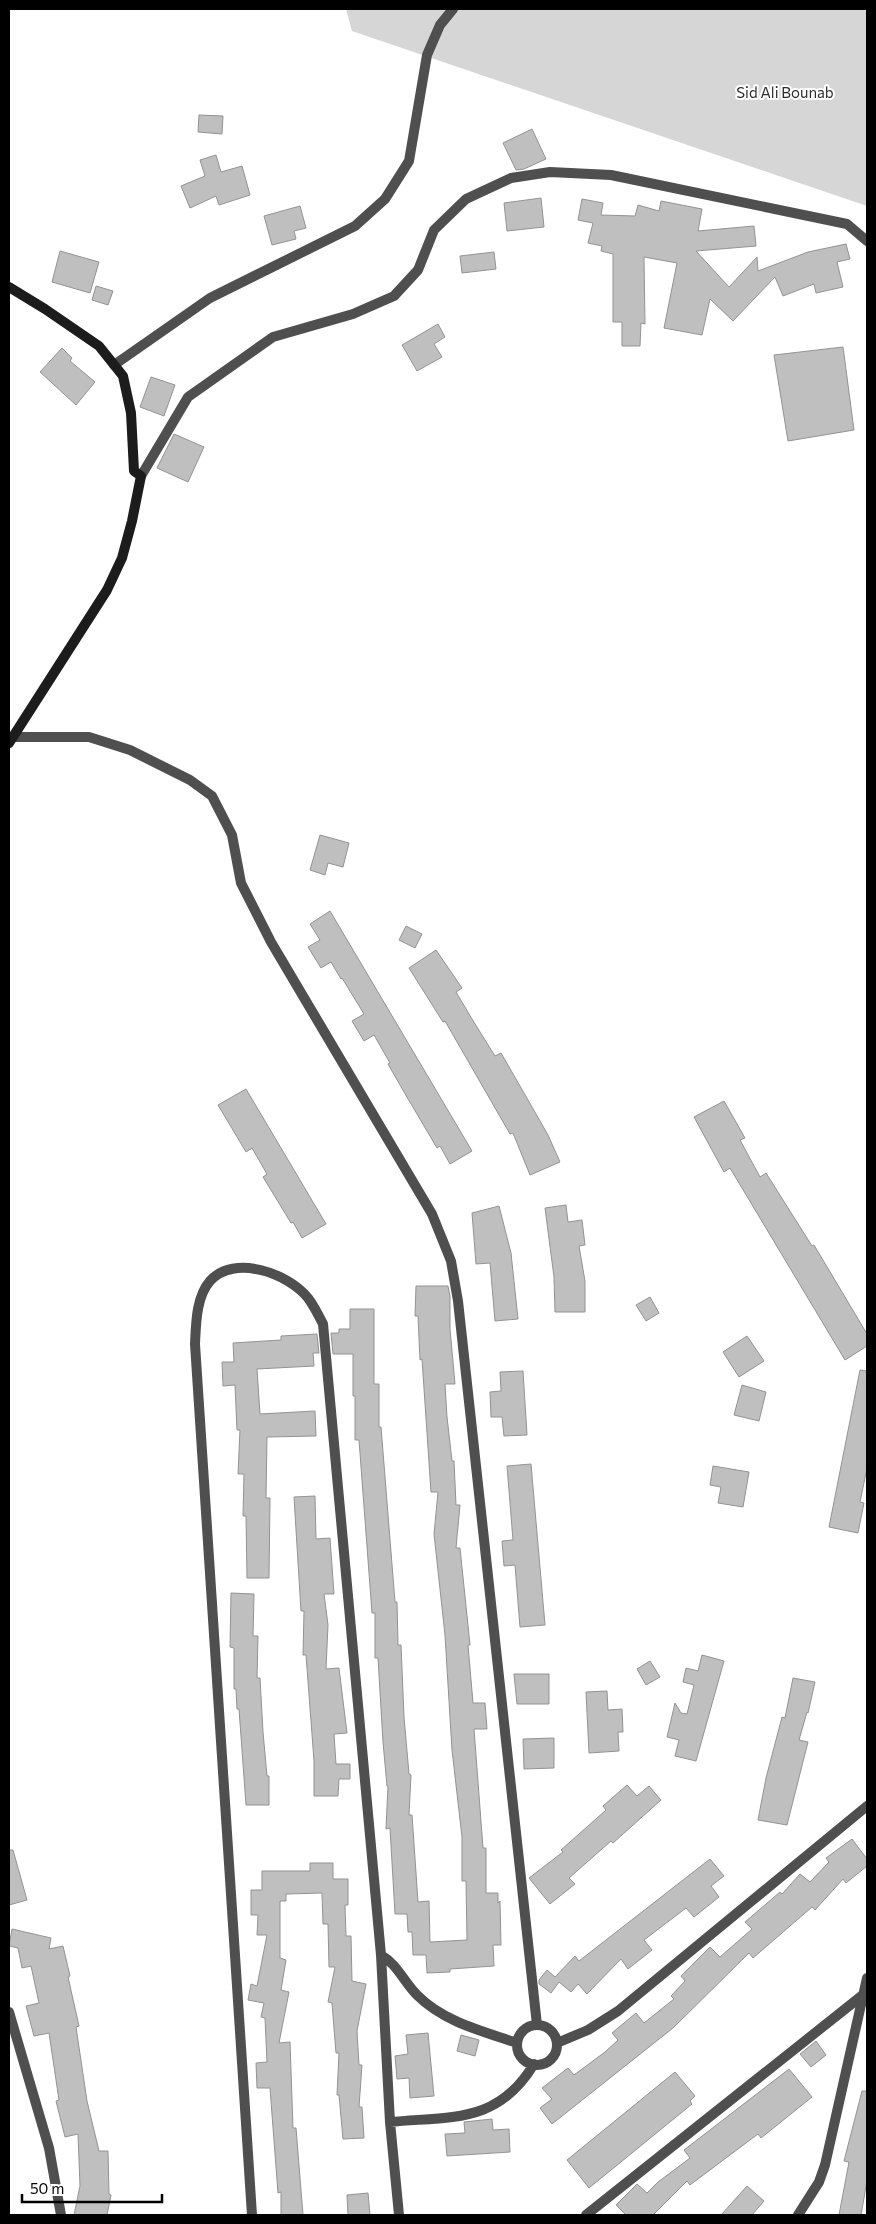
<svg xmlns="http://www.w3.org/2000/svg" width="876" height="2224" font-family="Commissioner,sans-serif">
<style>
.green{fill:#d6d6d6}
.building{fill:#bfbfbf;stroke:#939393}
.lines{fill:none;stroke-linecap:round;stroke-linejoin:round}
.minor{stroke:#4f4f4f;stroke-width:10}
.secondary{stroke:#1c1c1c;stroke-width:10}
.labels{text-anchor:middle;dominant-baseline:central;stroke-width:4;stroke-linejoin:round;paint-order:stroke}
.park-label{font-size:15px;fill:#2d2d2d;stroke:#fff}
</style>
<rect width="100%" height="100%" fill="#fff"/>
<!-- green -->
<path class="green" d="M346,9H867V206L352,31Z"/>
<!-- building -->
<path class="building" d="M199,115L223,116L222,134L198,132Z
M532,129L546,159L524,169L516,170L503,143Z
M216,155L221,172L242,166L250,195L219,205L216,196L190,208L181,186L205,176L200,160Z
M541,198L544,227L507,231L504,203Z
M582,199L603,203L601,215L635,216L638,205L659,211L661,201L702,209L698,231L754,226L756,246L696,251L729,287L757,257L758,271L808,252L846,244L850,259L837,262L843,287L816,293L814,284L783,296L775,277L733,321L710,299L702,335L664,328L677,263L644,257L645,324L641,323L640,346H622V322H613V254L601,251L602,246L588,243L593,223L578,220Z
M300,206L306,228L294,231L296,239L272,245L264,216Z
M60,251L99,262L90,293L52,282Z
M494,252L496,269L462,273L460,256Z
M96,286L113,291L108,305L92,300Z
M438,324L445,337L434,344L442,357L417,371L402,345Z
M843,347L854,430L788,441L774,355Z
M62,348L72,358L70,361L95,382L76,405L40,372Z
M151,377L175,385L164,416L140,407Z
M174,434L204,447L188,482L157,468Z
M320,835L349,843L343,867L328,863L325,875L310,870Z
M330,911L472,1151L450,1164L440,1146L437,1148L404,1092L388,1064L390,1063L374,1035L364,1041L352,1021L364,1014L342,978L341,979L331,962L321,968L308,947L320,940L310,924Z
M406,926L422,934L415,948L399,940Z
M436,950L462,988L456,992L472,1019L495,1056L501,1053L524,1093L548,1135L560,1162L530,1175L513,1133L510,1134L445,1021L443,1022L409,968Z
M246,1089L326,1224L302,1238L293,1222L291,1223L263,1177L267,1174L252,1148L246,1152L218,1105Z
M724,1101L745,1138L740,1140L760,1177L766,1173L812,1246L814,1245L867,1334V1346L845,1360L730,1168L724,1172L694,1117Z
M566,1205L568,1222L582,1220L585,1245L579,1246L585,1281V1312H555L554,1277L545,1208Z
M499,1206L511,1253L518,1319L495,1321L490,1263L476,1264L472,1213Z
M416,1286H448L450,1296V1329L455,1384H445L447,1417L452,1461H454L456,1505H460L456,1548H460L470,1645H468L473,1703H485L487,1729H474L483,1848H486V1893H498V1903L500,1901L501,1945H493L494,1966L450,1969V1972L427,1973L426,1955H413L412,1932H408L407,1914H395L390,1828L386,1829L388,1786H387L383,1742L378,1658H375V1613H372L359,1440H355V1396H353V1354H333L331,1333H339V1329H350V1309H374V1384H379V1427H381L395,1602H397L398,1645H401L404,1717L409,1774L411,1775L409,1815H412L418,1902L429,1901L430,1942L467,1940L466,1881H462V1837L452,1750L445,1635L434,1534L438,1492H431L422,1359L420,1360L418,1316H415Z
M650,1297L659,1313L646,1321L636,1305Z
M317,1334L319,1353H313L314,1366L257,1369L260,1414L315,1411L316,1436L267,1437L266,1498H270L269,1578H247L246,1516H243L244,1474H238L240,1430H237L235,1385L223,1386L222,1362H234L233,1343L281,1340V1336Z
M747,1336L764,1361L739,1377L723,1352Z
M860,1370L867,1371V1468L860,1502L864,1503L858,1533L829,1527Z
M523,1371L527,1435L504,1436L502,1417H491L490,1392L501,1391L500,1372Z
M742,1385L766,1392L759,1421L734,1415Z
M531,1464L545,1625L520,1627L515,1565L504,1566L502,1541L513,1540L507,1466Z
M713,1466L749,1472L743,1507L718,1503L721,1487L710,1485Z
M315,1496L316,1539L330,1538L334,1594H324L328,1625L326,1669L339,1668L347,1733L334,1734L336,1764H350V1779H339L338,1796H314V1761L306,1655H303L304,1611H301L294,1497Z
M231,1593L254,1594L253,1636H258L257,1678H260L263,1732L267,1776H269V1805H246L239,1709H237L236,1689H234V1648L230,1647Z
M702,1655L724,1661L696,1761L675,1756L679,1740L667,1737L675,1703L681,1713L687,1714L694,1685L683,1682L686,1668L698,1671Z
M650,1661L660,1677L646,1685L637,1669Z
M514,1674H549V1704H517Z
M793,1678L815,1682L808,1713L807,1712L799,1740L808,1742L787,1825L758,1820L766,1778L782,1717L785,1718Z
M607,1691L608,1710L622,1709L623,1732H618L619,1751L589,1753L586,1692Z
M554,1738V1768L524,1769L523,1739Z
M627,1785L637,1796L649,1786L661,1800L613,1843L611,1841L569,1878L575,1884L550,1904L529,1878L563,1852L561,1850L606,1810L603,1806Z
M852,1839L867,1859V1866L846,1883L843,1879L815,1910L812,1907L753,1958L749,1953L673,2028L552,2124L540,2108L552,2099L542,2088L568,2068L574,2075L605,2052L618,2040L612,2033L636,2013L644,2023L674,1999L671,1996L685,1981L681,1976L710,1947L720,1957L752,1929L745,1922L780,1892L782,1894L800,1874L810,1882L829,1862L826,1858Z
M9,1850H13L27,1900L9,1905Z
M710,1859L724,1876L711,1886L719,1897L694,1917L686,1908L644,1940L652,1950L628,1969L621,1959L587,1994L578,1984L571,1992L559,1982L551,1993L539,1984V1980L547,1970L555,1977L575,1956L579,1961Z
M310,1863H333V1879H348V1905H345L346,1936H351L352,1981L366,1984L357,2031L359,2065H362L359,2107H362L364,2138L343,2139L339,2095H337L339,2053H336L332,2003L328,2002L335,1967H329L328,1924H323L322,1893L286,1894V1901H280V1958L286,1960L281,1990L289,1992L279,2043L290,2042L293,2128H296L303,2215H281V2192L278,2193L270,2088H257L256,2063L267,2062L265,2018L261,2017L264,2003L248,2000L251,1984L257,1986L267,1935H257L258,1915H251V1890H262V1871H310Z
M12,1929L51,1938L49,1949L63,1946L70,1976L68,1977L79,2026L76,2027L87,2101L99,2151H108L109,2194L111,2195L107,2215H74L80,2186L78,2134L65,2137L56,2101L59,2100L49,2033L34,2036L26,2006L39,2003L31,1966L22,1968L18,1948L9,1946Z
M428,2033L434,2096L410,2098L409,2078L397,2079L395,2056L408,2054L406,2035Z
M461,2035L479,2040L475,2056L457,2051Z
M816,2041L826,2055L811,2067L800,2054Z
M789,2069L812,2097L761,2138L758,2134L690,2185L687,2181L653,2215H626L616,2205L637,2184L647,2193L658,2182L690,2158L684,2150Z
M675,2072L695,2096L690,2101L692,2104L589,2188L567,2160Z
M862,2091H867V2181L861,2215H839L849,2162L844,2161Z
M492,2119L493,2130L509,2129L510,2152L447,2156L445,2134L465,2133L464,2122Z
M747,2186L764,2201L752,2215H721Z
M368,2193L370,2215H348L347,2195Z"/>
<g class="lines">
<!-- minor -->
<path class="minor" d="M114,365L210,298L355,226L385,199L409,161L427,55L440,25L453,9
M141,476L188,397L273,337L353,314L394,296L418,270L434,230L466,199L511,178L550,172L611,175L847,224L867,241
M14,737H89L130,750L190,780L212,796L232,835L241,883L271,942L432,1214L451,1261L458,1301L537,2025
M381,1955C397,1964 404,1982 417,1995C444,2022 482,2031 517,2043
M9,2012L49,2148L61,2215
M517 2045a20 20 0 1 1 40 0a20 20 0 1 1-40 0Z
M557,2043L588,2030L618,2011L867,1806
M390,2122C452,2116 498,2124 534,2064
M252,2215L195,1344C196,1324 196,1297 210,1281C234,1254 288,1273 308,1298C314,1306 319,1316 323,1324L381,1955L390,2122L399,2215
M586,2215L864,1994
M798,2215L819,2182L825,2165L867,1978"/>
<!-- secondary -->
<path class="secondary" d="M9,287L45,309L99,346L123,376L131,413L134,471L141,476L132,521L122,558L107,590L9,743"/>
</g>
<g class="labels">
<!-- park labels -->
<g class="park-label">
<text x="785" y="92">Sid Ali Bounab</text>
</g>
</g>
<!-- border -->
<rect width="876" height="2224" fill="none" stroke="#000000" stroke-width="20"/>
<!-- scale -->
<path d="M22 2194v8h140v-8" fill="none" stroke="#000000" stroke-width="2.5"/>
<text x="30" y="2194" font-size="15" fill="#000000" stroke="#ffffff" stroke-width="4" paint-order="stroke">50 m</text>
</svg>
